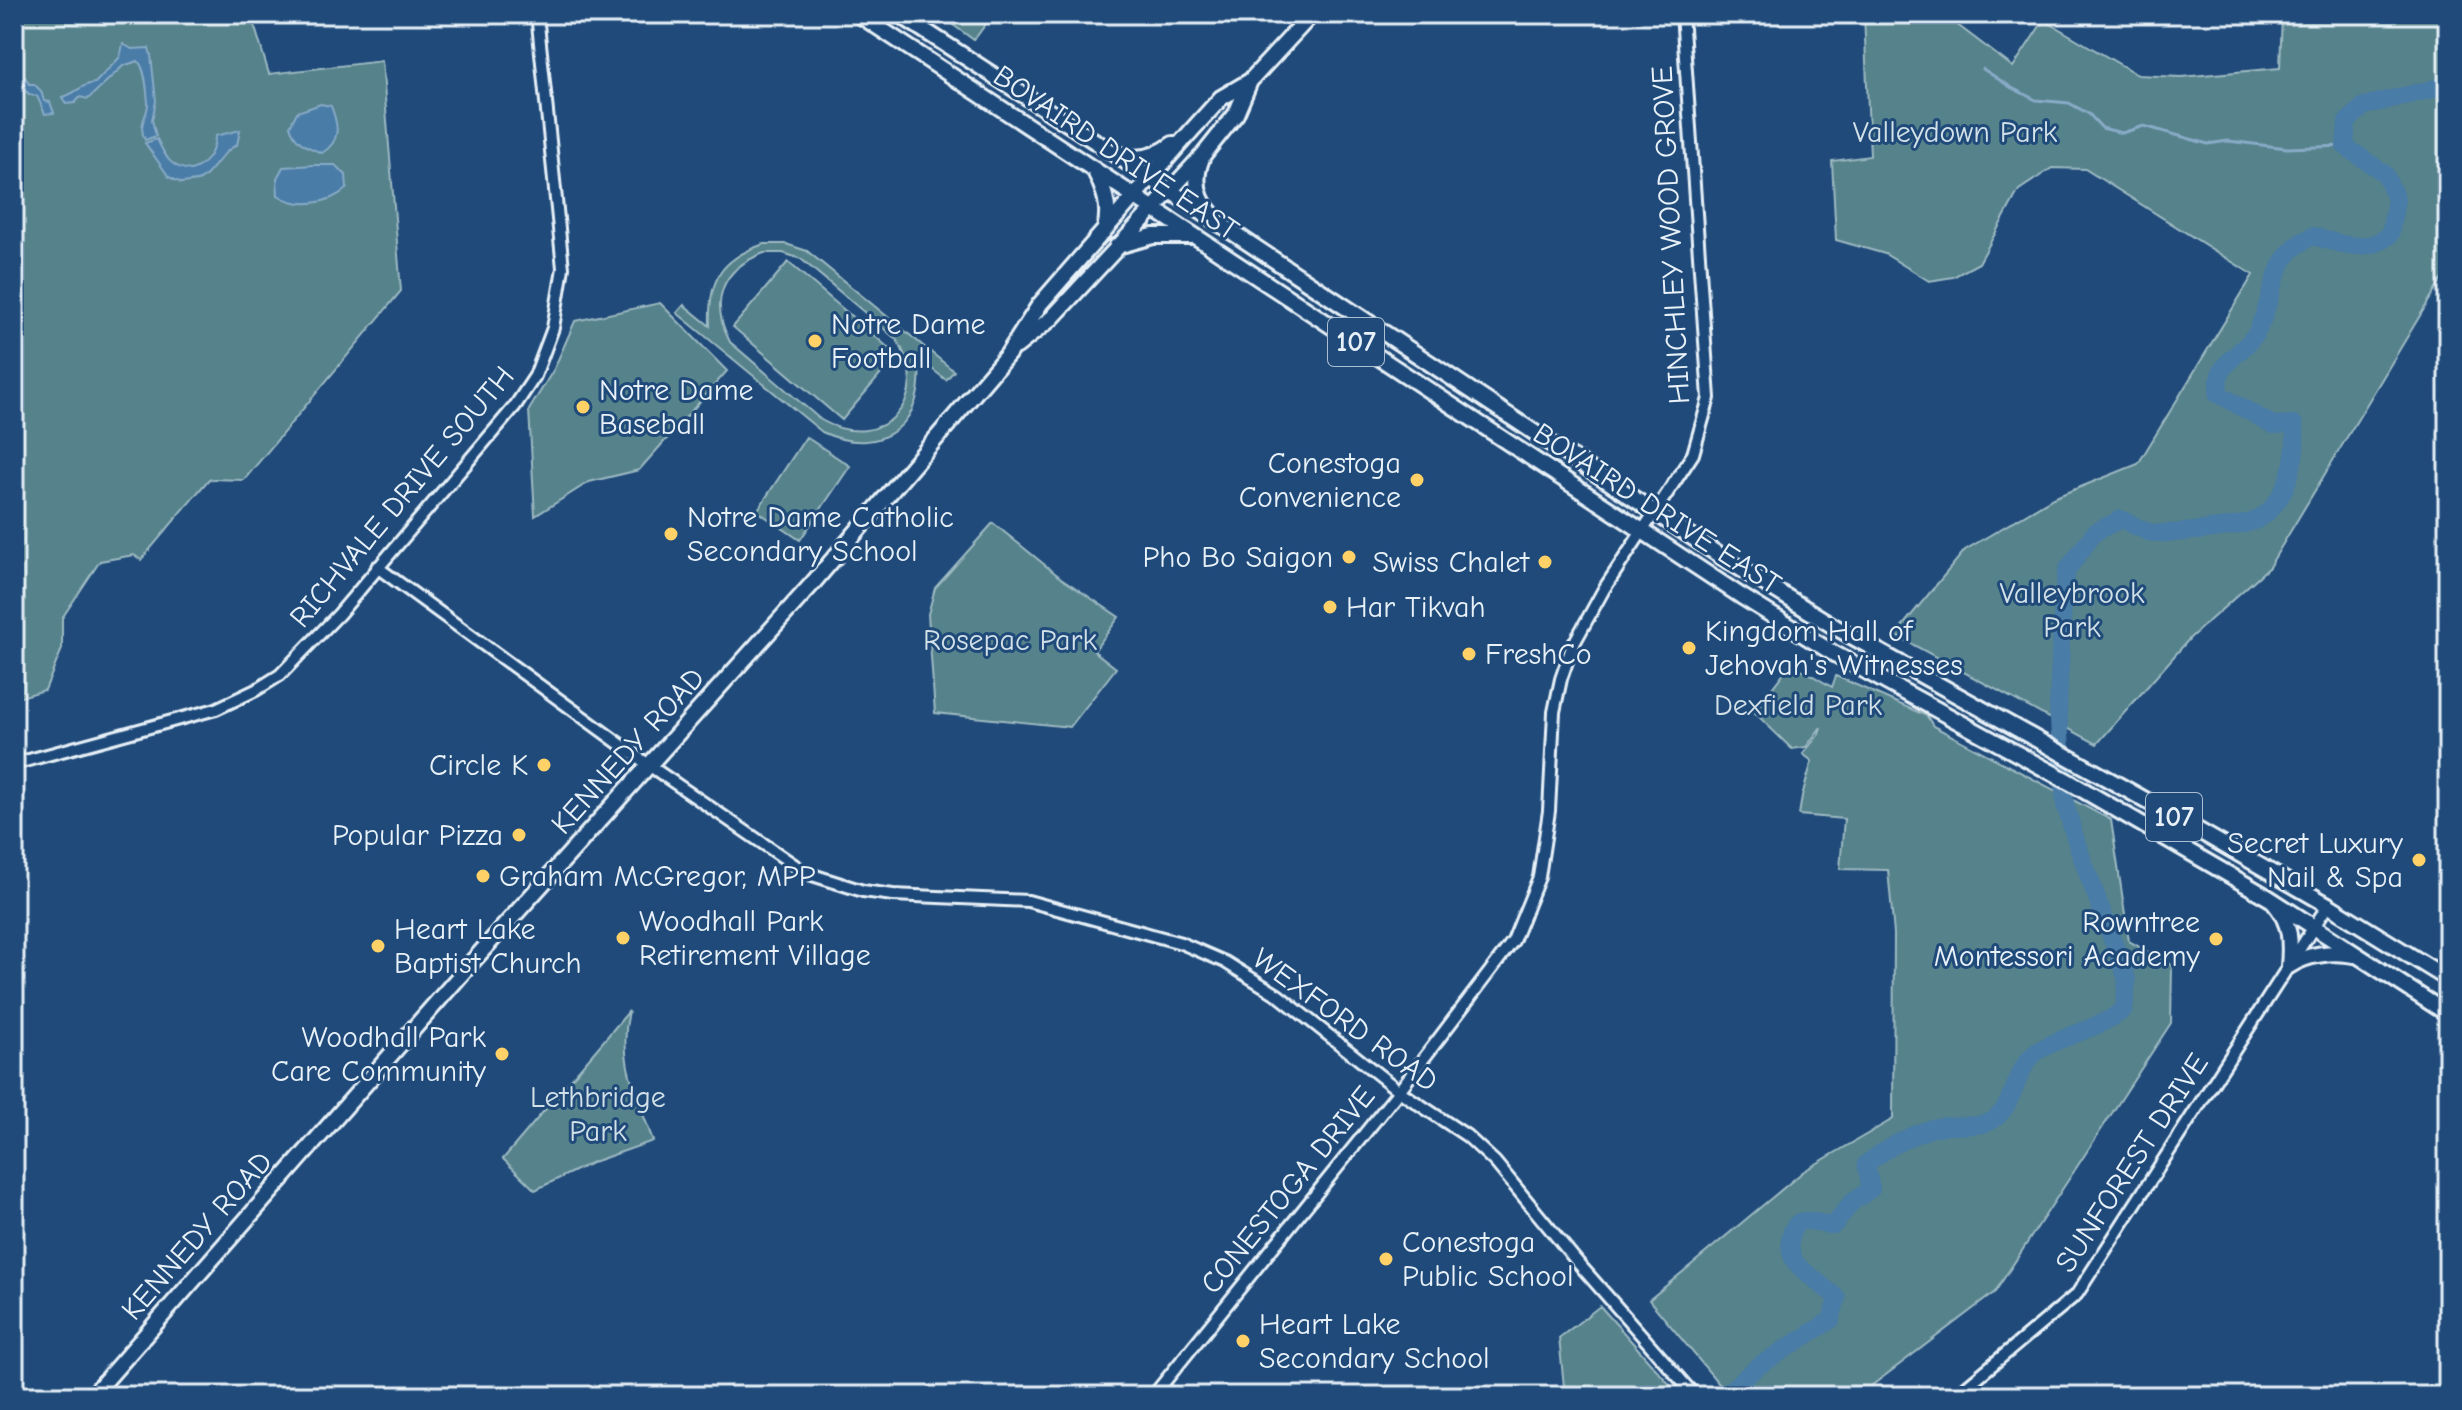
<svg xmlns="http://www.w3.org/2000/svg" width="2462" height="1410" font-family="'Comic Neue',sans-serif">
<style>
.green{fill:#55828b;stroke:#9ebac2;stroke-width:2;fill-rule:evenodd}
.water{fill:#497ca7;stroke:#89abc7;stroke-width:2}
.lines{fill:none;stroke-linecap:round;stroke-linejoin:round}
.stream{stroke:#89abc7;stroke-width:3}
.river{stroke:#497ca7;stroke-width:18}
.minor-casing{stroke:#e8f1f8;stroke-width:16}
.major-casing{stroke:#e8f1f8;stroke-width:20}
.minor{stroke:#1f4a7a;stroke-width:10}
.major{stroke:#1f4a7a;stroke-width:14}
.poi-dot{fill:#ffd166;stroke:#1f4a7a;stroke-width:3}
.labels{text-anchor:middle;dominant-baseline:central;stroke-width:6;stroke-linejoin:round;paint-order:stroke}
.shield{fill:#1f4a7a;stroke:#acbfd2;stroke-width:2}
.shield-label{font-size:28px;font-weight:bold;fill:#e8f1f8}
.park-label{font-size:30px;fill:#d2e0e8;stroke:#1f4a7a}
.street-label{font-size:30px;fill:#e8f1f8;stroke:#1f4a7a}
.poi-label{font-size:30px;fill:#e8f1f8;stroke:#1f4a7a;text-anchor:start}
</style>
<rect width="100%" height="100%" fill="#1f4a7a"/>
<filter id="ink" filterUnits="userSpaceOnUse"><feTurbulence type="fractalNoise" baseFrequency=".0125" numOctaves="2"/><feDisplacementMap in="SourceGraphic" scale="16" xChannelSelector="R" yChannelSelector="G"/><feConvolveMatrix kernelMatrix="1 2 1 2 8 2 1 2 1" color-interpolation-filters="sRGB"/></filter>
<g filter="url(#ink)">
<!-- green -->
<path class="green" d="M14,14H251L269,74L382,61L401,291L244,480L209,479L141,560L134,555L100,561L62,618V649L45,690L14,699Z
M938,14H993L974,40Z
M1864,14H1943L2013,67L2044,20L2138,75L2181,77L2280,68L2282,14H2448V269L2269,567L2190,638L2097,744L1895,635L1965,550L2053,498L2138,464L2253,275L2085,169L2052,168L2019,190L1979,263L1953,277L1929,281L1885,254L1836,240L1832,161L1870,156Z
M764,244H786L807,251L954,371L946,380L918,358C928,422 883,460 822,432L677,313L684,305L710,326C708,281 720,259 764,244ZM764,253H783L801,259L896,339C936,397 883,455 821,420L730,342C709,301 721,269 764,253Z
M788,262L897,355L842,420L733,327Z
M660,303L727,371L639,470L589,482L535,516L529,410L554,369L575,321Z
M806,437L850,466L800,540L757,511Z
M993,523L1061,578L1119,617L1094,651L1116,668L1070,727L935,713L928,614L935,588Z
M1791,663L1832,687L1836,676L1927,716L1933,726L2111,820L2129,941L2172,965L2171,1023L1995,1292L1858,1396H1729L1649,1300L1804,1171L1893,1119L1894,934L1888,870L1840,869L1844,819L1799,815L1802,796L1812,761L1803,754L1819,734L1821,727L1806,747L1792,749L1754,712Z
M629,1011C617,1061 637,1095 653,1141L593,1162L535,1190L503,1159Z
M1600,1306L1680,1396H1565L1559,1338Z"/>
<!-- water -->
<path class="water" d="M123,44L132,49L149,48L151,55L156,101L152,120L156,136L145,140C137,123 148,117 148,103C147,92 146,69 138,61L123,66L88,99L80,97L75,103L66,104L62,97C75,95 82,83 95,83L120,57Z
M14,69L25,77L29,84H34L41,91L44,101L50,102L54,113L45,114L37,96L29,94L14,80Z
M321,104L331,106C338,124 342,141 322,153C307,147 295,143 290,126L297,112Z
M240,130L237,145C221,151 212,175 200,180C196,182 186,182 181,183L169,177L145,143L157,139C165,156 170,168 191,170C205,166 215,152 215,136Z
M314,165H335L346,175L347,188C330,204 298,209 278,195L277,178L283,167Z"/>
<g class="lines">
<!-- stream -->
<path class="stream" d="M1983,69L2012,88L2036,100L2069,103L2089,114L2102,128L2122,133L2144,126L2208,144L2228,141L2287,148L2345,146"/>
<!-- river -->
<path class="river" d="M1723,1396L1757,1367L1831,1320L1837,1298C1829,1290 1796,1266 1794,1260C1788,1247 1788,1225 1803,1221C1814,1219 1823,1226 1834,1225L1851,1203L1871,1189L1866,1164C1885,1149 1919,1129 1943,1126C1956,1125 1975,1127 1987,1123C2014,1112 2013,1076 2031,1057C2049,1038 2099,1031 2124,1009L2127,979L2078,847L2065,804L2058,707L2063,597L2067,570L2095,532L2121,519C2130,523 2139,529 2149,532C2162,536 2241,527 2254,521C2286,507 2300,455 2294,424L2273,425L2218,394C2219,388 2218,380 2220,375C2225,359 2248,348 2256,333C2277,297 2268,255 2313,236C2340,244 2365,254 2390,235L2396,199L2385,174L2345,146L2347,122L2364,106L2448,85"/>
<!-- minor casing -->
<g class="minor-casing">
<path id="minor" d="M377,567L650,766L806,873L863,891L893,895L1028,901L1181,943L1225,962L1278,995L1399,1091L1467,1136L1495,1162L1579,1264L1695,1396
M14,764L216,709L256,690L280,675L339,614L515,406L535,376L553,328L563,268L537,14
M1153,1396L1399,1091L1513,941L1539,877L1549,811L1554,712L1561,679L1572,647L1604,589L1693,454L1709,398L1682,14
M1955,1396L2077,1294L2328,905"/>
</g>
<!-- major casing -->
<g class="major-casing">
<path id="major" d="M858,14L1741,596L1833,653L2071,783L2269,898L2448,1014
M899,14L1110,151L1722,557L1835,627L2140,797L2328,905L2448,979
M1122,155C1140,162 1158,155 1173,144
M1202,158C1194,178 1196,197 1211,213
M1094,169C1104,190 1111,206 1105,229
M1117,246L1153,236H1191
M1017,346L1052,318L1204,154L1236,114L1250,81
M2275,904C2291,923 2291,943 2289,966
M2289,966C2306,954 2333,951 2354,955
M92,1396L472,962L812,584L1008,354L1040,304L1192,130L1221,98L1250,81L1312,14"/>
</g>
<!-- minor -->
<use href="#minor" class="minor"/>
<!-- major -->
<use href="#major" class="major"/>
</g>
</g>
<!-- markers -->
<g class="poi-dot">
<circle cx="815" cy="341" r="8"/>
<circle cx="583" cy="407" r="8"/>
<circle cx="1417" cy="480" r="8"/>
<circle cx="671" cy="534" r="8"/>
<circle cx="1349" cy="557" r="8"/>
<circle cx="1545" cy="562" r="8"/>
<circle cx="1330" cy="607" r="8"/>
<circle cx="1689" cy="648" r="8"/>
<circle cx="1469" cy="654" r="8"/>
<circle cx="544" cy="765" r="8"/>
<circle cx="519" cy="835" r="8"/>
<circle cx="2419" cy="860" r="8"/>
<circle cx="483" cy="876" r="8"/>
<circle cx="623" cy="938" r="8"/>
<circle cx="2216" cy="939" r="8"/>
<circle cx="378" cy="946" r="8"/>
<circle cx="502" cy="1054" r="8"/>
<circle cx="1386" cy="1259" r="8"/>
<circle cx="1243" cy="1341" r="8"/>
</g>
<g class="labels">
<!-- shield labels -->
<g class="shield">
<rect x="1328" y="318" width="56" height="48" rx="6"/>
<rect x="2146" y="793" width="56" height="48" rx="6"/>
</g>
<g class="shield-label">
<text x="1356" y="342">107</text>
<text x="2174" y="817">107</text>
</g>
<!-- park labels -->
<g class="park-label">
<text x="1955" y="132">Valleydown Park</text>
<text x="2072" y="593">Valleybrook<tspan x="2072" dy="34">Park</tspan></text>
<text x="1010" y="640">Rosepac Park</text>
<text x="1798" y="705">Dexfield Park</text>
<text x="598" y="1097">Lethbridge<tspan x="598" dy="34">Park</tspan></text>
</g>
<!-- street labels -->
<g class="street-label">
<text transform="translate(1116 153) rotate(34)">BOVAIRD DRIVE EAST</text>
<text transform="translate(1671 235) rotate(-93)">HINCHLEY WOOD GROVE</text>
<text transform="translate(402 497) rotate(-50)">RICHVALE DRIVE SOUTH</text>
<text transform="translate(1657 509) rotate(33)">BOVAIRD DRIVE EAST</text>
<text transform="translate(628 751) rotate(-48)">KENNEDY ROAD</text>
<text transform="translate(1345 1020) rotate(36)">WEXFORD ROAD</text>
<text transform="translate(2132 1163) rotate(-57)">SUNFOREST DRIVE</text>
<text transform="translate(1288 1190) rotate(-51)">CONESTOGA DRIVE</text>
<text transform="translate(197 1236) rotate(-49)">KENNEDY ROAD</text>
</g>
<!-- poi labels -->
<g class="poi-label">
<text x="831" y="324">Notre Dame<tspan x="831" dy="34">Football</tspan></text>
<text x="599" y="390">Notre Dame<tspan x="599" dy="34">Baseball</tspan></text>
<text x="1401" y="463" text-anchor="end">Conestoga<tspan x="1401" dy="34">Convenience</tspan></text>
<text x="687" y="517">Notre Dame Catholic<tspan x="687" dy="34">Secondary School</tspan></text>
<text x="1333" y="557" text-anchor="end">Pho Bo Saigon</text>
<text x="1529" y="562" text-anchor="end">Swiss Chalet</text>
<text x="1346" y="607">Har Tikvah</text>
<text x="1705" y="631">Kingdom Hall of<tspan x="1705" dy="34">Jehovah's Witnesses</tspan></text>
<text x="1485" y="654">FreshCo</text>
<text x="528" y="765" text-anchor="end">Circle K</text>
<text x="503" y="835" text-anchor="end">Popular Pizza</text>
<text x="2403" y="843" text-anchor="end">Secret Luxury<tspan x="2403" dy="34">Nail &amp; Spa</tspan></text>
<text x="499" y="876">Graham McGregor, MPP</text>
<text x="639" y="921">Woodhall Park<tspan x="639" dy="34">Retirement Village</tspan></text>
<text x="2200" y="922" text-anchor="end">Rowntree<tspan x="2200" dy="34">Montessori Academy</tspan></text>
<text x="394" y="929">Heart Lake<tspan x="394" dy="34">Baptist Church</tspan></text>
<text x="486" y="1037" text-anchor="end">Woodhall Park<tspan x="486" dy="34">Care Community</tspan></text>
<text x="1402" y="1242">Conestoga<tspan x="1402" dy="34">Public School</tspan></text>
<text x="1259" y="1324">Heart Lake<tspan x="1259" dy="34">Secondary School</tspan></text>
</g>
</g>
<!-- margin -->
<rect width="2462" height="1410" fill="none" stroke="#1f4a7a" stroke-width="48"/>
<rect x="24" y="24" width="2414" height="1362" fill="none" stroke="#e8f1f8" stroke-width="3" filter="url(#ink)"/>
</svg>
